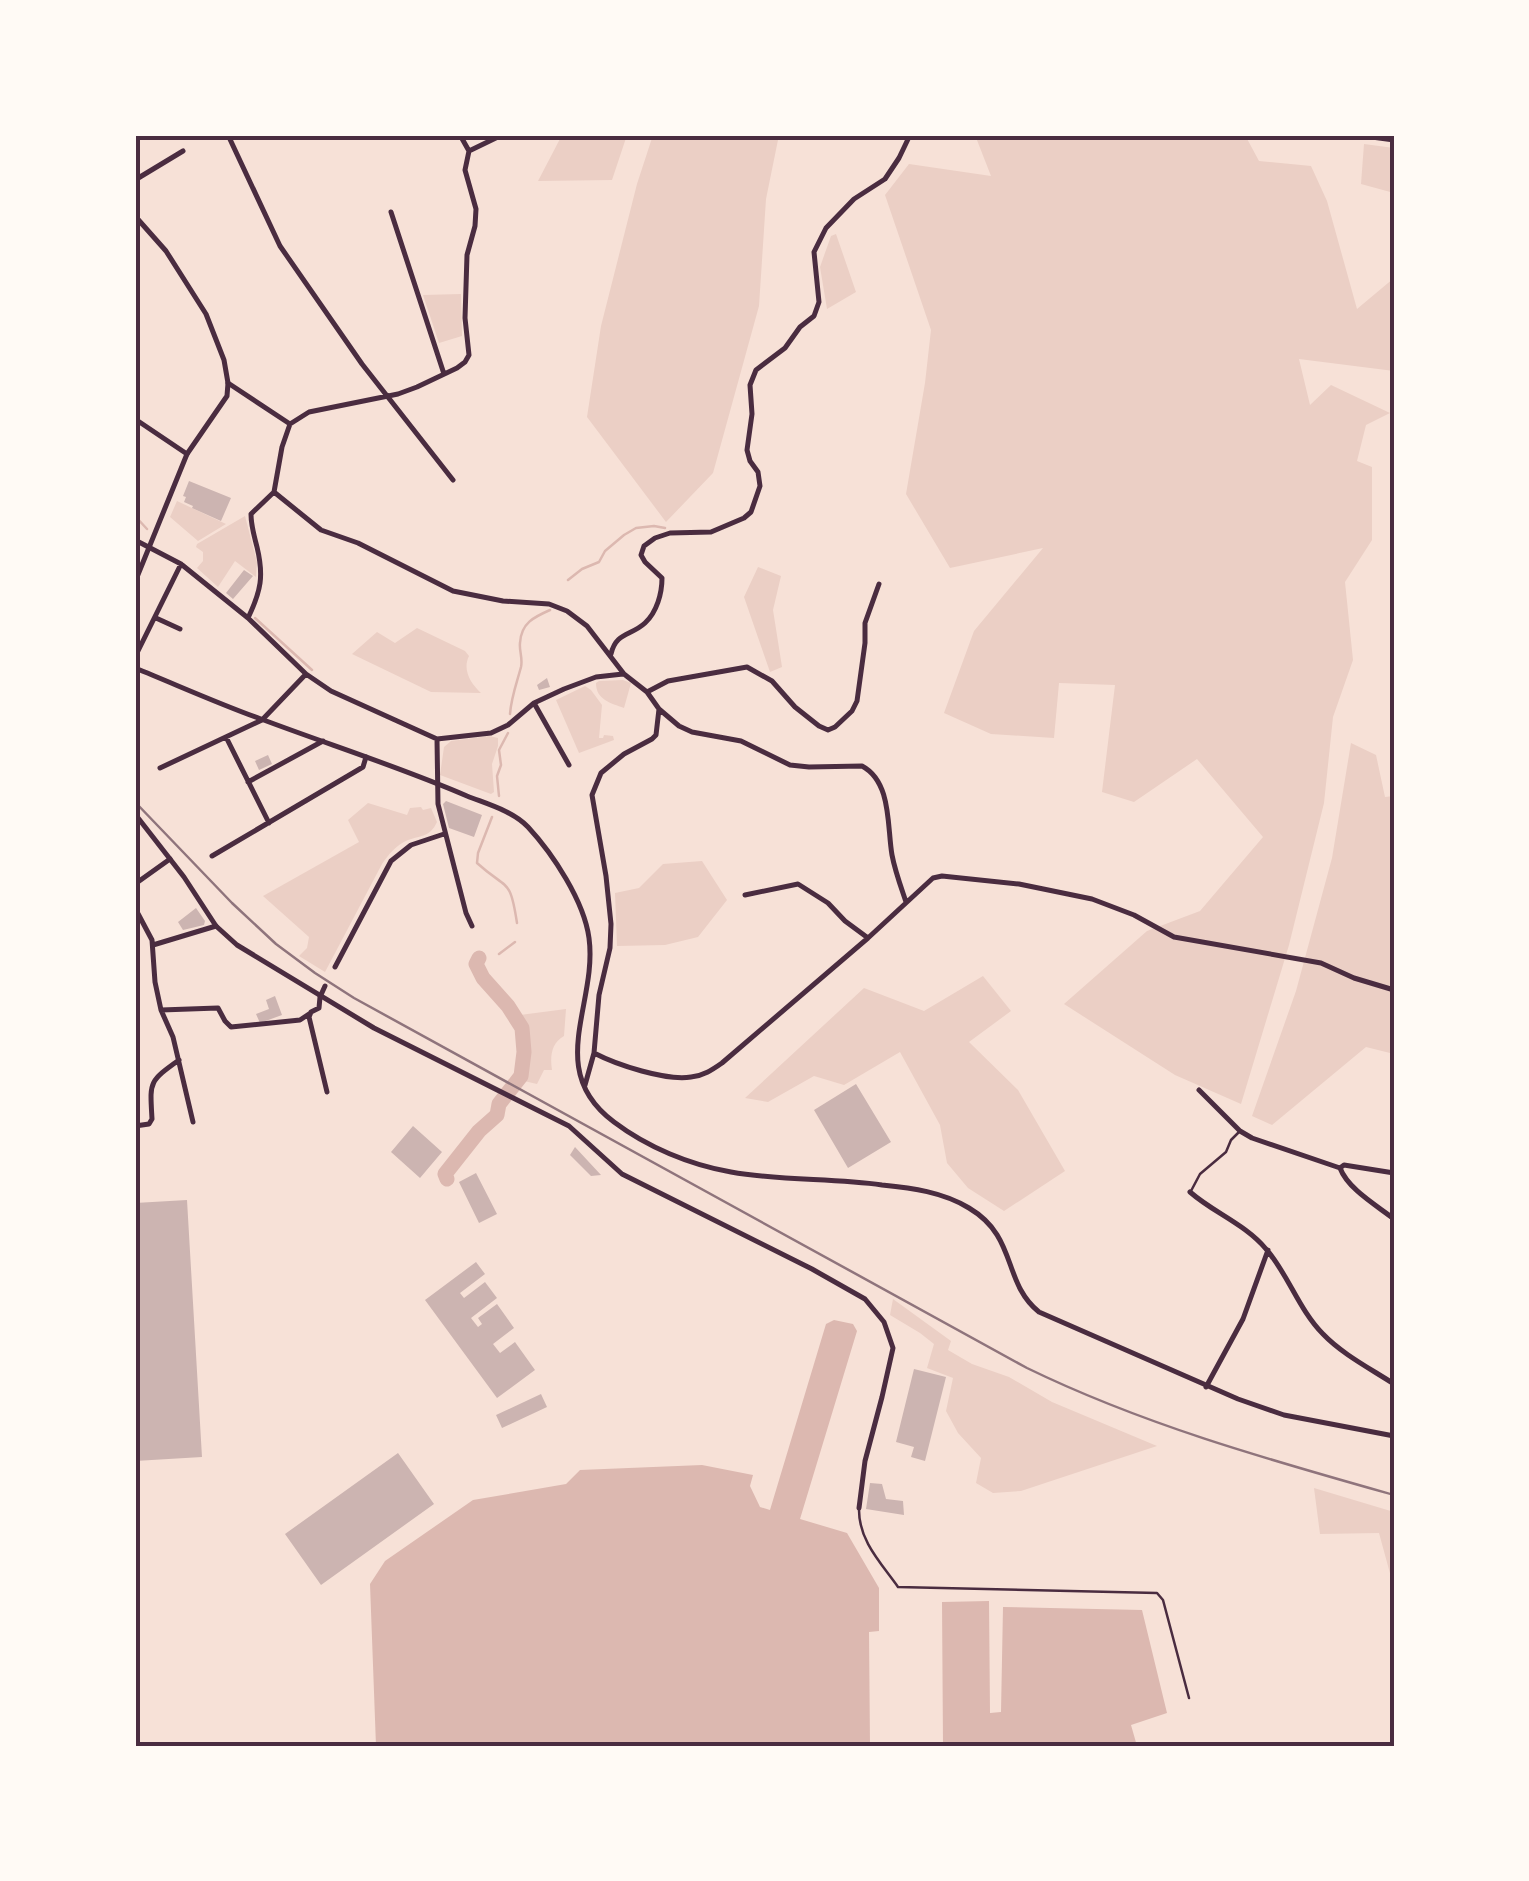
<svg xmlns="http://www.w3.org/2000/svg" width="1529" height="1881" font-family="Lato,sans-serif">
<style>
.green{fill:#ebcfc5}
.water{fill:#dcb8b0}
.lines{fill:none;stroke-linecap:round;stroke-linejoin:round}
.stream{stroke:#dcb8b0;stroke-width:2.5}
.river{stroke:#dcb8b0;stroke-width:15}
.building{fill:#ccb4b1}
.service{stroke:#4a2c40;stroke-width:2.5}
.minor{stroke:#4a2c40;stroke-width:5}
.tertiary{stroke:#4a2c40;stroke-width:5}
.rail{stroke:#8f747c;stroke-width:2.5}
.neatline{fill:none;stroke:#4a2c40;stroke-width:4}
</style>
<rect width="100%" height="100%" fill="#f7e1d7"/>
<!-- green -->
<path class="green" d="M562,135H627L612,180L538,181Z
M653,135H779L766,199L759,306L713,473L666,522L587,417L601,326L637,184Z
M975,135H1245L1259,161L1311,166L1327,201L1357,309L1394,278V371L1299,359L1310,405L1331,385L1390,413L1366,425L1357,461L1372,467V540L1345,582L1353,660L1333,717L1324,803L1289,945L1241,1104L1175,1075L1064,1004L1147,931L1200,911L1263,837L1197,759L1134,802L1102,792L1115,685L1059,683L1054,738L991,734L944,713L974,631L1043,548L950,568L906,494L925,383L931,330L885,195L909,164L991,176Z
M1364,144L1394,148V193L1361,184Z
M836,234L856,292L827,309L820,267L831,236Z
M461,294L462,336L439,343L423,295Z
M177,501L226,524L198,541L170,517Z
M245,516L257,562L256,577L235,561L218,587L197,568L203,561V552L196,547L197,544Z
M758,567L781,576L773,610L782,667L770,672L744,597Z
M417,628L465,651L469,656C462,670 471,684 481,693L431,692L352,654L377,632L395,643Z
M623,680L631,683L624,708C611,703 596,700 596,683L599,681Z
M585,686L591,690L602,705L599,738H603L604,735L613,736L614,740L579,753L556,700Z
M489,736L498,738V746L492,764L494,792L491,794L440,775L444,747L451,741Z
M1351,743L1376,755L1385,797L1394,796V1054L1366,1047L1272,1125L1252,1116L1296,991L1332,858Z
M368,803L407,815L410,808L421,807L423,810L431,808L437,822C430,837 422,835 408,840C396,845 389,854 382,864L325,972L299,956L307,948L309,937L263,896L359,842L348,820Z
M702,861L727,900L698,937L665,945L617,946L615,893L639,888L663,864Z
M983,976L1011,1011L969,1042L1018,1090L1065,1171L1004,1211L968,1188L947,1163L940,1125L900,1052L844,1085L814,1076L768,1102L745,1098L864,988L924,1011Z
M566,1009L564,1036C551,1043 550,1057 552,1070H544L537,1084L524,1081L529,1044L520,1015Z
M893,1299L951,1341L948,1350L972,1364L1009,1377L1052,1402L1157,1446L1021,1491L993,1493L976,1483L981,1458L958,1433L946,1411L953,1378L927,1368L934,1344L920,1333L890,1315Z
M1314,1488L1394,1512V1588L1379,1533L1320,1534Z"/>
<!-- water -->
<path class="water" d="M834,1320L853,1324L857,1331L800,1519L847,1533L879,1588V1631L869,1632L870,1746H376L370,1584L385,1561L473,1500L566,1484L580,1470L702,1465L753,1475L750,1486L760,1507L770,1510L826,1324Z
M989,1601L990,1713L1001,1712L1003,1607L1142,1610L1167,1713L1131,1725L1137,1746H943L942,1602Z"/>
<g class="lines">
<!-- stream -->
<path class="stream" d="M135,516L147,529
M568,580L582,569L599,562L605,551L624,535L636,528L654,526L665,528
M255,618L312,670
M510,714C511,698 517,682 521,667C523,658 519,651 520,643C521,623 534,617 550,610
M499,796L497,776L501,765L499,750L508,733
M492,817L478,853L477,863C508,891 510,877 517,923
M499,954L515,942"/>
<!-- river -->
<path class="river" d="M447,1179L445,1174L479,1131L497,1115L499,1104L521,1076L524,1052L522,1028L508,1006L483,978L476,964L479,958"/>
</g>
<!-- building -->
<path class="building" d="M189,481L231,498L221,521L192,508L193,506L184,502L186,497L183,496Z
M244,570L253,576L233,599L226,593Z
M547,678L550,687L539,690L537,685Z
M268,755L272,764L259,770L255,761Z
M446,801L482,815L474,837L449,828L443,804Z
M196,908L205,921L204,925L183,930L178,922Z
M275,996L282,1015L260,1023L256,1014L269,1009L266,1000Z
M856,1084L891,1142L848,1168L814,1110Z
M413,1126L442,1152L420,1178L391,1152Z
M575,1147L601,1175L591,1176L570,1155Z
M476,1173L497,1214L479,1223L459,1182Z
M187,1200L202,1457L135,1461V1203Z
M476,1262L485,1274L460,1293L464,1298L485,1282L497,1298L471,1318L478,1327L482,1324L478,1318L497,1304L514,1328L493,1344L500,1353L515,1342L535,1370L497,1398L425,1300Z
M914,1369L946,1377L925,1461L911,1457L914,1447L896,1442Z
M541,1394L547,1407L502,1428L496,1415Z
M398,1453L434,1504L321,1585L285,1534Z
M870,1483L882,1484L886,1499L903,1501L904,1515L866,1509Z"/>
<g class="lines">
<!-- service -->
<path class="service" d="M1191,1191L1200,1174L1226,1152L1231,1140L1239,1132
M859,1510C859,1541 881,1563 898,1587L1157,1593L1163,1600L1189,1698"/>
<!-- minor -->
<path class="minor" d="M228,135L280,246L362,364L453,480
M1357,135L1394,140
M469,151L502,135
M135,180L183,151
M391,212L444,374
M228,383L290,424L309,412L398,394L417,387L457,368L465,362L469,355L465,318L467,255L475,226L476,209L465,170L469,151L460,135
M135,419L187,454
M274,492L321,530L358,543L453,591L503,601L549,604L567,611L587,626L624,674L647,692L659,709L679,726L692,732L741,741L790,765L809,767L862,766C892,782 887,827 892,855C895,871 901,887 906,902
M135,540L181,564L248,618L306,674L331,691L437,739L491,733L508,725L534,703L564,689L596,677L623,674
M156,618L180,629
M248,618C261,591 264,576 257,547C254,535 251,526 251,514L274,492L282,447L290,424
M611,654C616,632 631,636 645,623C657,612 662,593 662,578L645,562L641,555L644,546L655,538L670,533L711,532L744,518L751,512L760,486L758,472L750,461L747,450L752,414L750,385L756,370L785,348L800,327L814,316L819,302L814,252L826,228L854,199L885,179L899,158L910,135
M135,657L181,564
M647,692L668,681L747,667L772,681L795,707L819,726L828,730L835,727L852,711L857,701L865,643V623L879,584
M534,703L569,765
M226,737L269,823
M437,739L438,804L466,913L472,926
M160,768L262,720L306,674
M248,782L323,741
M212,856L363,767L366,757
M135,884L170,859
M745,895L798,884L828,903L845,921L868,938
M135,908L152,940L155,982L161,1010L173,1037L193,1122
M153,945L216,926
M335,967L391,861L411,845L444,834
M325,986L320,997L319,1008L311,1012L309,1017L327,1092
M161,1010L218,1008L225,1021L231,1027L300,1020L309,1014
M594,1053C617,1065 666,1081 691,1077C703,1076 712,1070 722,1063L868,938L933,878L942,876L1019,884L1092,899L1134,915L1174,937L1321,963L1354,978L1394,990
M585,1085L594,1053L599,995L610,948L611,924L606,876L592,795L601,773L624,754L652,739L656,735L659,709
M1199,1090L1240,1131L1252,1138L1340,1168L1344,1165L1394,1173
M135,1126L149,1124L152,1119C150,1082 148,1082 179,1060
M1340,1168C1348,1189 1376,1205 1394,1219
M1190,1192C1214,1213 1245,1224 1266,1249C1288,1274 1299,1310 1323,1334C1342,1354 1371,1369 1394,1384
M1206,1387L1243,1319L1268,1250"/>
<!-- tertiary -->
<path class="tertiary" d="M135,216L166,251L206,314L224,360L228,383L227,396L187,454L135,582
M135,668C177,685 219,704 261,719C330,745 400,767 467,796C487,804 513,811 528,827C553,854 584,901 589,938C598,1004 544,1070 614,1122C647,1147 690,1165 731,1172C781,1181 832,1178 882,1185C912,1188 943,1192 969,1208C1018,1237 1002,1282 1039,1312L1238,1399L1284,1415L1394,1436
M135,814L184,877L216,926L237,945L374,1028L569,1126L622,1174L812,1269L865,1299L884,1322L893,1348L882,1397L865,1461L859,1508"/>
<!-- rail -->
<path class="rail" d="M135,802L232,903L276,944L315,973L354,998L1027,1368C1144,1425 1270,1460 1394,1495"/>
</g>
<!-- border -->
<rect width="1529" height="1881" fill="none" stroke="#fffaf5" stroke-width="275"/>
<rect x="138" y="138" width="1254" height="1606" class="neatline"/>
</svg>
